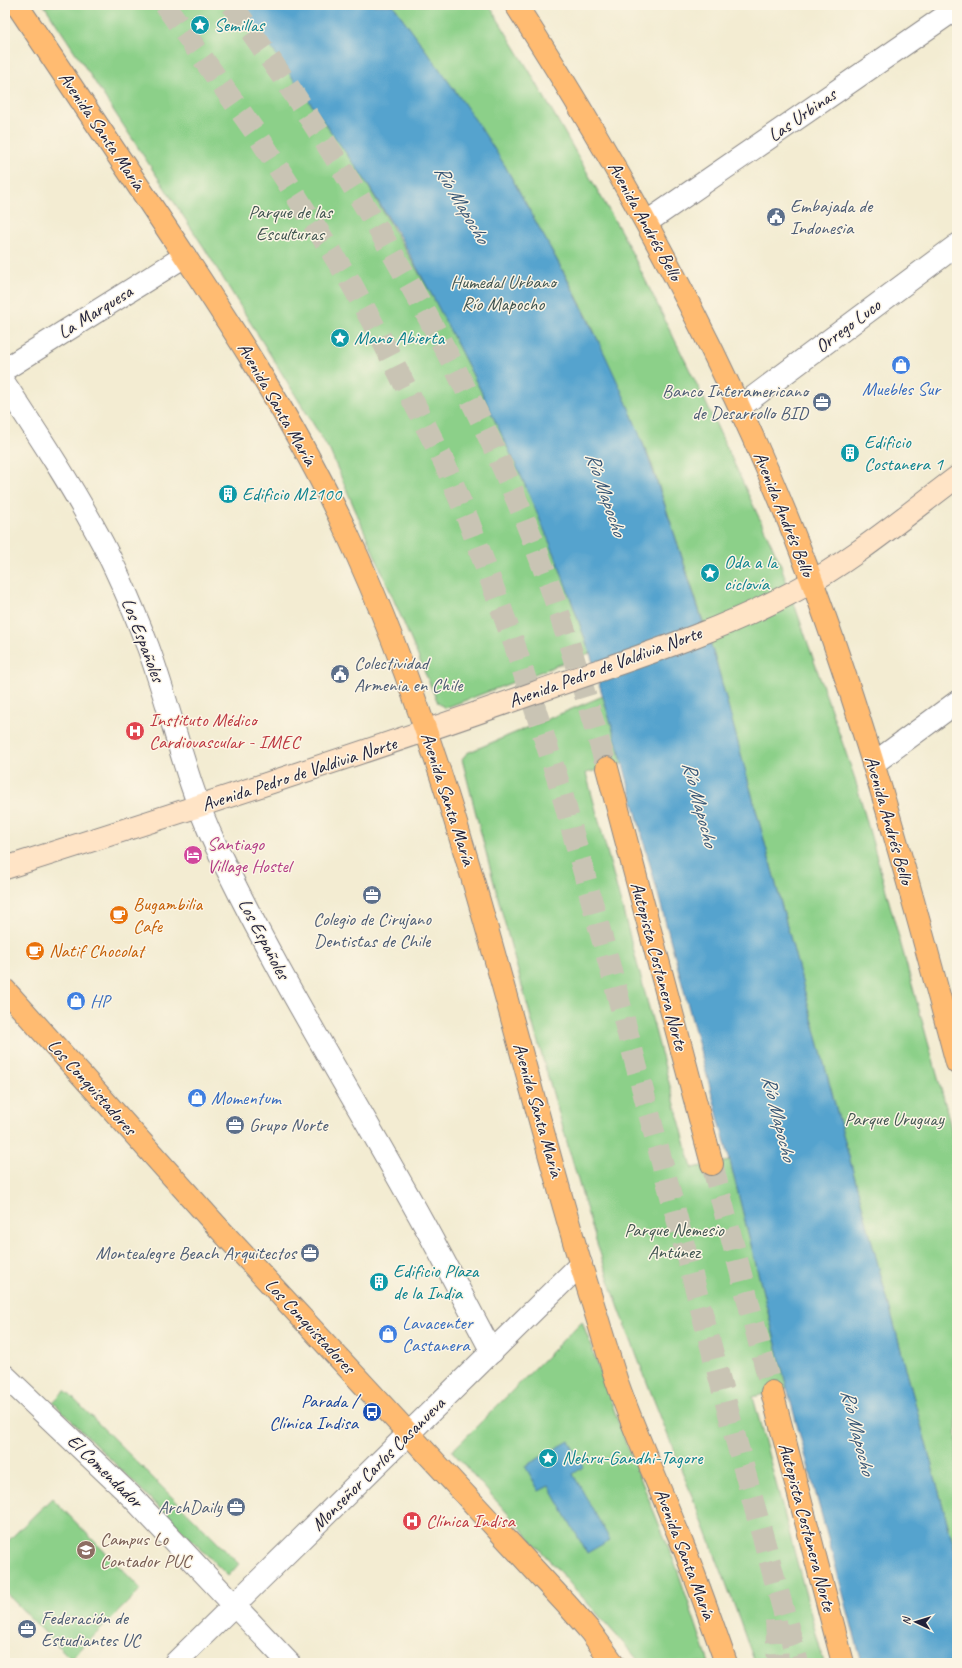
<svg xmlns="http://www.w3.org/2000/svg" width="962" height="1668" font-family="Caveat,sans-serif">
<style>
.green{fill:#8cd089;stroke:#577962}
.water{fill:#54a3ce;stroke:#3b6284}
.lines{fill:none;stroke-linecap:round;stroke-linejoin:round}
.motorway-tunnel{stroke:#c9c4b4;stroke-width:22;stroke-dasharray:22 11;stroke-linecap:butt}
.minor-casing{stroke:#8a8786;stroke-width:24}
.tertiary-casing{stroke:#8a8786;stroke-width:24}
.secondary-casing{stroke:#8a8786;stroke-width:24}
.primary-casing{stroke:#8a8786;stroke-width:24}
.motorway-casing{stroke:#8a8786;stroke-width:24}
.minor{stroke:#fff;stroke-width:22}
.tertiary{stroke:#fff;stroke-width:22}
.secondary{stroke:#ffe4c6;stroke-width:22}
.primary{stroke:#ffbb71;stroke-width:22}
.motorway{stroke:#ffbb71;stroke-width:22}
.labels{text-anchor:middle;dominant-baseline:central;stroke-width:3;stroke-linejoin:round;paint-order:stroke}
.culture-label{font-size:19px;fill:#0d838f;stroke:#fcf5e5;text-anchor:start}
.street-label{font-size:19px;fill:#22223b;stroke:#fcf5e5}
.service-label{font-size:19px;fill:#4e5e75;stroke:#fcf5e5;text-anchor:start}
.park-label{font-size:19px;fill:#425652;stroke:#fcf5e5}
.shop-label{font-size:19px;fill:#366cbe;stroke:#fcf5e5;text-anchor:start}
.health-label{font-size:19px;fill:#be3a42;stroke:#fcf5e5;text-anchor:start}
.hotel-label{font-size:19px;fill:#b23c85;stroke:#fcf5e5;text-anchor:start}
.food-label{font-size:19px;fill:#c56008;stroke:#fcf5e5;text-anchor:start}
.transit-label{font-size:19px;fill:#164399;stroke:#fcf5e5;text-anchor:end}
.education-label{font-size:19px;fill:#785e54;stroke:#fcf5e5;text-anchor:start}
.water-label{font-size:20px;font-style:italic;fill:#365676;stroke:#fcf5e5}
</style>
<rect width="100%" height="100%" fill="#fcf5e5"/>
<filter id="ink" filterUnits="userSpaceOnUse"><feTurbulence type="fractalNoise" baseFrequency=".025" numOctaves="2"/><feDisplacementMap in="SourceGraphic" scale="8" xChannelSelector="R" yChannelSelector="G"/><feConvolveMatrix kernelMatrix="1 2 1 2 8 2 1 2 1" color-interpolation-filters="sRGB"/></filter>
<filter id="wash" filterUnits="userSpaceOnUse"><feTurbulence type="fractalNoise" baseFrequency=".012" numOctaves="4" result="noise"/><feDisplacementMap in="SourceGraphic" scale="16" xChannelSelector="R" yChannelSelector="G"/><feGaussianBlur stdDeviation="0.9" result="paint"/><feColorMatrix in="noise" values="0 0 0 0 0 0 0 0 0 0 0 0 0 0 0 0 0 1.4 0 .05"/><feComposite in="paint" operator="in"/></filter>
<g filter="url(#wash)">
<rect width="100%" height="100%" fill="#f3ecd2"/>
<!-- green -->
<path class="green" d="M44,5H241L363,177L434,299L481,391L522,478L555,555L590,653L445,708L438,703L330,451L203,246Z
M393,5H489L530,72L624,237L707,405L780,563L855,779L946,1107L956,1151L957,1559L716,661L652,465L628,407L589,320L567,278L505,166L462,101Z
M603,696L623,764L586,773L692,1168L730,1161L787,1388L753,1397L824,1663H755C714,1544 663,1429 620,1311C596,1246 578,1180 559,1114C524,997 492,878 462,759L467,753Z
M582,1321L626,1443L676,1566L709,1663H641L452,1451Z
M65,1390L239,1564L228,1576L53,1402Z
M52,1498L141,1589L71,1659L5,1592V1544Z"/>
<!-- water -->
<path class="water" d="M241,5H393C431,58 471,110 505,166C516,185 526,205 537,224C570,283 601,343 628,406C663,489 686,576 716,661L957,1559V1663H862L787,1388L730,1161L623,764L590,653L555,555L522,478L481,391L434,299L400,237L363,177Z
M569,1441L583,1467L573,1474L610,1540L587,1553L549,1486L539,1491L525,1466Z"/>
</g>
<g filter="url(#ink)">
<g class="lines">
<!-- motorway-tunnel -->
<path class="motorway-tunnel" d="M165,5L260,139L351,283L384,344L444,462L469,522L515,646L561,790L613,978L734,1433L798,1663
M232,5C300,99 362,197 418,299C463,380 504,464 537,551C564,622 585,695 607,768
M712,1164L772,1392
M776,1620L778,1663"/>
<!-- minor casing -->
<g class="minor-casing">
<path id="minor" d="M647,222L957,8
M5,369L185,256
M5,384C37,433 69,481 97,533C117,569 133,608 148,647C172,712 185,781 215,844C275,972 352,1093 420,1217C445,1262 468,1307 492,1352
M740,407L957,245
M873,764L957,702
M5,1376L131,1496L289,1663"/>
</g>
<!-- tertiary casing -->
<g class="tertiary-casing">
<path id="tertiary" d="M175,1663L581,1264"/>
</g>
<!-- secondary casing -->
<g class="secondary-casing">
<path id="secondary" d="M5,868C182,812 359,755 534,693C621,662 713,635 795,591C853,560 905,516 957,477"/>
</g>
<!-- primary casing -->
<g class="primary-casing">
<path id="primary" d="M17,5C64,76 112,146 159,217C227,319 294,420 346,531C456,766 508,1021 582,1269C594,1306 605,1345 617,1382C634,1431 656,1478 675,1526C694,1571 710,1617 726,1663
M516,5C633,187 736,377 812,581C870,738 914,901 957,1063
M5,990L215,1224L569,1607L590,1631L613,1663"/>
</g>
<!-- motorway casing -->
<g class="motorway-casing">
<path id="motorway" d="M607,768L712,1164
M772,1392L843,1663"/>
</g>
<!-- minor -->
<use href="#minor" class="minor"/>
<!-- tertiary -->
<use href="#tertiary" class="tertiary"/>
<!-- secondary -->
<use href="#secondary" class="secondary"/>
<!-- primary -->
<use href="#primary" class="primary"/>
<!-- motorway -->
<use href="#motorway" class="motorway"/>
</g>
</g>
<!-- icons -->
<defs>
<g id="sight-disc" transform="scale(1)"><circle r="9.5" fill="#0f9aa8" stroke="#fcf5e5"/><path d="M0-6L1.8-2.2L6-1.7L2.9 1.2L3.7 5.4L0 3.3L-3.7 5.4L-2.9 1.2L-6-1.7L-1.8-2.2Z" fill="#fff"/></g>
<g id="civic-disc" transform="scale(1)"><circle r="9.5" fill="#5c6f8a" stroke="#fcf5e5"/><path d="M-.6-6.5H3V-4.5H.6V-3L4-1V1h2V6H-6V1h2V-1L-.6-3ZM-1.2 2.5V6h2.4V2.5Z" fill="#fff"/></g>
<g id="shop-disc" transform="scale(1)"><circle r="9.5" fill="#3f7fe0" stroke="#fcf5e5"/><path d="M-5-2.5h2.3a2.7 3.5 0 0 1 5.4 0H5L5.5 6h-11ZM-1.5-2.5h3a1.5 2.3 0 0 0-3 0Z" fill="#fff"/></g>
<g id="office-disc" transform="scale(1)"><circle r="9.5" fill="#5c6f8a" stroke="#fcf5e5"/><path d="M-6-3h4V-5.5h4V-3h4V5H-6ZM-1-4.5V-3h2v-1.5ZM-6 0V1H6V0Z" fill="#fff"/></g>
<g id="building-disc" transform="scale(1)"><circle r="9.5" fill="#0f9aa8" stroke="#fcf5e5"/><path d="M-4-6H4V6H1V3H-1V6H-4ZM-2.5-4.3h1.7v1.8h-1.7ZM.8-4.3h1.7v1.8H.8ZM-2.5-1h1.7V.8h-1.7ZM.8-1h1.7V.8H.8Z" fill="#fff"/></g>
<g id="hospital-disc" transform="scale(1)"><circle r="9.5" fill="#e0444e" stroke="#fcf5e5"/><path d="M-5-5h3v3.5h4V-5h3V5h-3V1.5h-4V5h-3Z" fill="#fff"/></g>
<g id="hotel-disc" transform="scale(1)"><circle r="9.5" fill="#d1479c" stroke="#fcf5e5"/><path d="M-6-4.5h1.5V1H6V5H4.5V3h-9V5H-6ZM-4 0a1.8 1.8 0 1 1 3.6 0ZM.5 0V-2.5h3Q6-2.5 6 0Z" fill="#fff"/></g>
<g id="cafe-disc" transform="scale(1)"><circle r="9.5" fill="#e8710a" stroke="#fcf5e5"/><path d="M-5.5-4.5H6V0H3Q3 3.5 0 3.5H-2.5Q-5.5 3.5-5.5 0ZM3-3.2v2h1.7v-2ZM-6 4.5H4V6H-6Z" fill="#fff"/></g>
<g id="bus-disc" transform="scale(1)"><circle r="9.5" fill="#1a4fb4" stroke="#fcf5e5"/><path d="M-5-6H5V4H4V6H2V4H-2V6H-4V4H-5ZM-3.5-4V0h7V-4ZM-3.5 1.2v1.5H-2V1.2ZM2 1.2v1.5H3.5V1.2Z" fill="#fff"/></g>
<g id="university-disc" transform="scale(1)"><circle r="9.5" fill="#8d6e63" stroke="#fcf5e5"/><path d="M0-5L7-2L0 1L-7-2ZM-4 1L0 2.5L4 1V4Q0 6-4 4Z" fill="#fff"/></g>
</defs>
<g fill-rule="evenodd">
<use href="#sight-disc" x="200" y="25"/>
<use href="#civic-disc" x="776" y="217"/>
<use href="#sight-disc" x="340" y="338"/>
<use href="#shop-disc" x="901" y="365"/>
<use href="#office-disc" x="822" y="402"/>
<use href="#building-disc" x="850" y="453"/>
<use href="#building-disc" x="228" y="494"/>
<use href="#sight-disc" x="710" y="573"/>
<use href="#civic-disc" x="340" y="674"/>
<use href="#hospital-disc" x="135" y="731"/>
<use href="#hotel-disc" x="193" y="855"/>
<use href="#office-disc" x="372" y="895"/>
<use href="#cafe-disc" x="119" y="915"/>
<use href="#cafe-disc" x="35" y="951"/>
<use href="#shop-disc" x="76" y="1001"/>
<use href="#shop-disc" x="197" y="1098"/>
<use href="#office-disc" x="235" y="1125"/>
<use href="#office-disc" x="310" y="1253"/>
<use href="#building-disc" x="379" y="1282"/>
<use href="#shop-disc" x="388" y="1334"/>
<use href="#bus-disc" x="372" y="1412"/>
<use href="#sight-disc" x="548" y="1458"/>
<use href="#office-disc" x="236" y="1507"/>
<use href="#hospital-disc" x="412" y="1521"/>
<use href="#university-disc" x="86" y="1550"/>
<use href="#office-disc" x="27" y="1629"/>
</g>
<g class="labels">
<!-- culture labels -->
<g class="culture-label">
<text x="214" y="25">Semillas</text>
<text x="354" y="338">Mano Abierta</text>
<text x="864" y="442">Edificio<tspan x="864" dy="22">Costanera 1</tspan></text>
<text x="242" y="494">Edificio M2100</text>
<text x="724" y="562">Oda a la<tspan x="724" dy="22">ciclovía</tspan></text>
<text x="393" y="1271">Edificio Plaza<tspan x="393" dy="22">de la India</tspan></text>
<text x="562" y="1458">Nehru-Gandhi-Tagore</text>
</g>
<!-- street labels -->
<g class="street-label">
<text transform="translate(802 115) rotate(-35)">Las Urbinas</text>
<text transform="translate(102 131) rotate(56)">Avenida Santa María</text>
<text transform="translate(645 221) rotate(61)">Avenida Andrés Bello</text>
<text transform="translate(95 312) rotate(-32)">La Marquesa</text>
<text transform="translate(848 326) rotate(-37)">Orrego Luco</text>
<text transform="translate(277 404) rotate(60)">Avenida Santa María</text>
<text transform="translate(784 514) rotate(68)">Avenida Andrés Bello</text>
<text transform="translate(143 640) rotate(69)">Los Españoles</text>
<text transform="translate(605 667) rotate(-20)">Avenida Pedro de Valdivia Norte</text>
<text transform="translate(299 774) rotate(-18)">Avenida Pedro de Valdivia Norte</text>
<text transform="translate(448 799) rotate(72)">Avenida Santa María</text>
<text transform="translate(889 820) rotate(74)">Avenida Andrés Bello</text>
<text transform="translate(264 939) rotate(62)">Los Españoles</text>
<text transform="translate(659 966) rotate(75)">Autopista Costanera Norte</text>
<text transform="translate(92 1087) rotate(48)">Los Conquistadores</text>
<text transform="translate(538 1110) rotate(74)">Avenida Santa María</text>
<text transform="translate(310 1326) rotate(47)">Los Conquistadores</text>
<text transform="translate(378 1464) rotate(-45)">Monseñor Carlos Casanueva</text>
<text transform="translate(105 1471) rotate(44)">El Comendador</text>
<text transform="translate(807 1527) rotate(75)">Autopista Costanera Norte</text>
<text transform="translate(685 1554) rotate(69)">Avenida Santa María</text>
</g>
<!-- service labels -->
<g class="service-label">
<text x="790" y="206">Embajada de<tspan x="790" dy="22">Indonesia</tspan></text>
<text x="808" y="391" text-anchor="end">Banco Interamericano<tspan x="808" dy="22">de Desarrollo BID</tspan></text>
<text x="354" y="663">Colectividad<tspan x="354" dy="22">Armenia en Chile</tspan></text>
<text x="372" y="919" text-anchor="middle">Colegio de Cirujano<tspan x="372" dy="22">Dentistas de Chile</tspan></text>
<text x="249" y="1125">Grupo Norte</text>
<text x="296" y="1253" text-anchor="end">Montealegre Beach Arquitectos</text>
<text x="222" y="1507" text-anchor="end">ArchDaily</text>
<text x="41" y="1618">Federación de<tspan x="41" dy="22">Estudiantes UC</tspan></text>
</g>
<!-- park labels -->
<g class="park-label">
<text x="290" y="212">Parque de las<tspan x="290" dy="22">Esculturas</tspan></text>
<text x="503" y="282">Humedal Urbano<tspan x="503" dy="22">Río Mapocho</tspan></text>
<text x="894" y="1119">Parque Uruguay</text>
<text x="674" y="1230">Parque Nemesio<tspan x="674" dy="22">Antúnez</tspan></text>
</g>
<!-- shop labels -->
<g class="shop-label">
<text x="901" y="389" text-anchor="middle">Muebles Sur</text>
<text x="90" y="1001">HP</text>
<text x="211" y="1098">Momentum</text>
<text x="402" y="1323">Lavacenter<tspan x="402" dy="22">Castanera</tspan></text>
</g>
<!-- health labels -->
<g class="health-label">
<text x="149" y="720">Instituto Médico<tspan x="149" dy="22">Cardiovascular - IMEC</tspan></text>
<text x="426" y="1521">Clínica Indisa</text>
</g>
<!-- hotel labels -->
<g class="hotel-label">
<text x="207" y="844">Santiago<tspan x="207" dy="22">Village Hostel</tspan></text>
</g>
<!-- food labels -->
<g class="food-label">
<text x="133" y="904">Bugambilia<tspan x="133" dy="22">Cafe</tspan></text>
<text x="49" y="951">Natif Chocolat</text>
</g>
<!-- transit labels -->
<g class="transit-label">
<text x="358" y="1401">Parada /<tspan x="358" dy="22">Clínica Indisa</tspan></text>
</g>
<!-- education labels -->
<g class="education-label">
<text x="100" y="1539">Campus Lo<tspan x="100" dy="22">Contador PUC</tspan></text>
</g>
<!-- water labels -->
<g class="water-label">
<text transform="translate(462 204) rotate(59)">Río Mapocho</text>
<text transform="translate(606 494) rotate(71)">Río Mapocho</text>
<text transform="translate(700 804) rotate(75)">Río Mapocho</text>
<text transform="translate(779 1118) rotate(76)">Río Mapocho</text>
<text transform="translate(858 1432) rotate(76)">Río Mapocho</text>
</g>
</g>
<!-- margin -->
<rect width="962" height="1668" fill="none" stroke="#fcf5e5" stroke-width="20"/>
<!-- north arrow -->
<g transform="translate(916 1622) rotate(274)" stroke="#fcf5e5" stroke-width="3" paint-order="stroke">
<path d="M0-3L7 15L0 10L-7 15Z" fill="#22223b"/>
<text y="-6" font-size="11" font-weight="bold" text-anchor="middle" fill="#22223b">N</text>
</g>
</svg>
